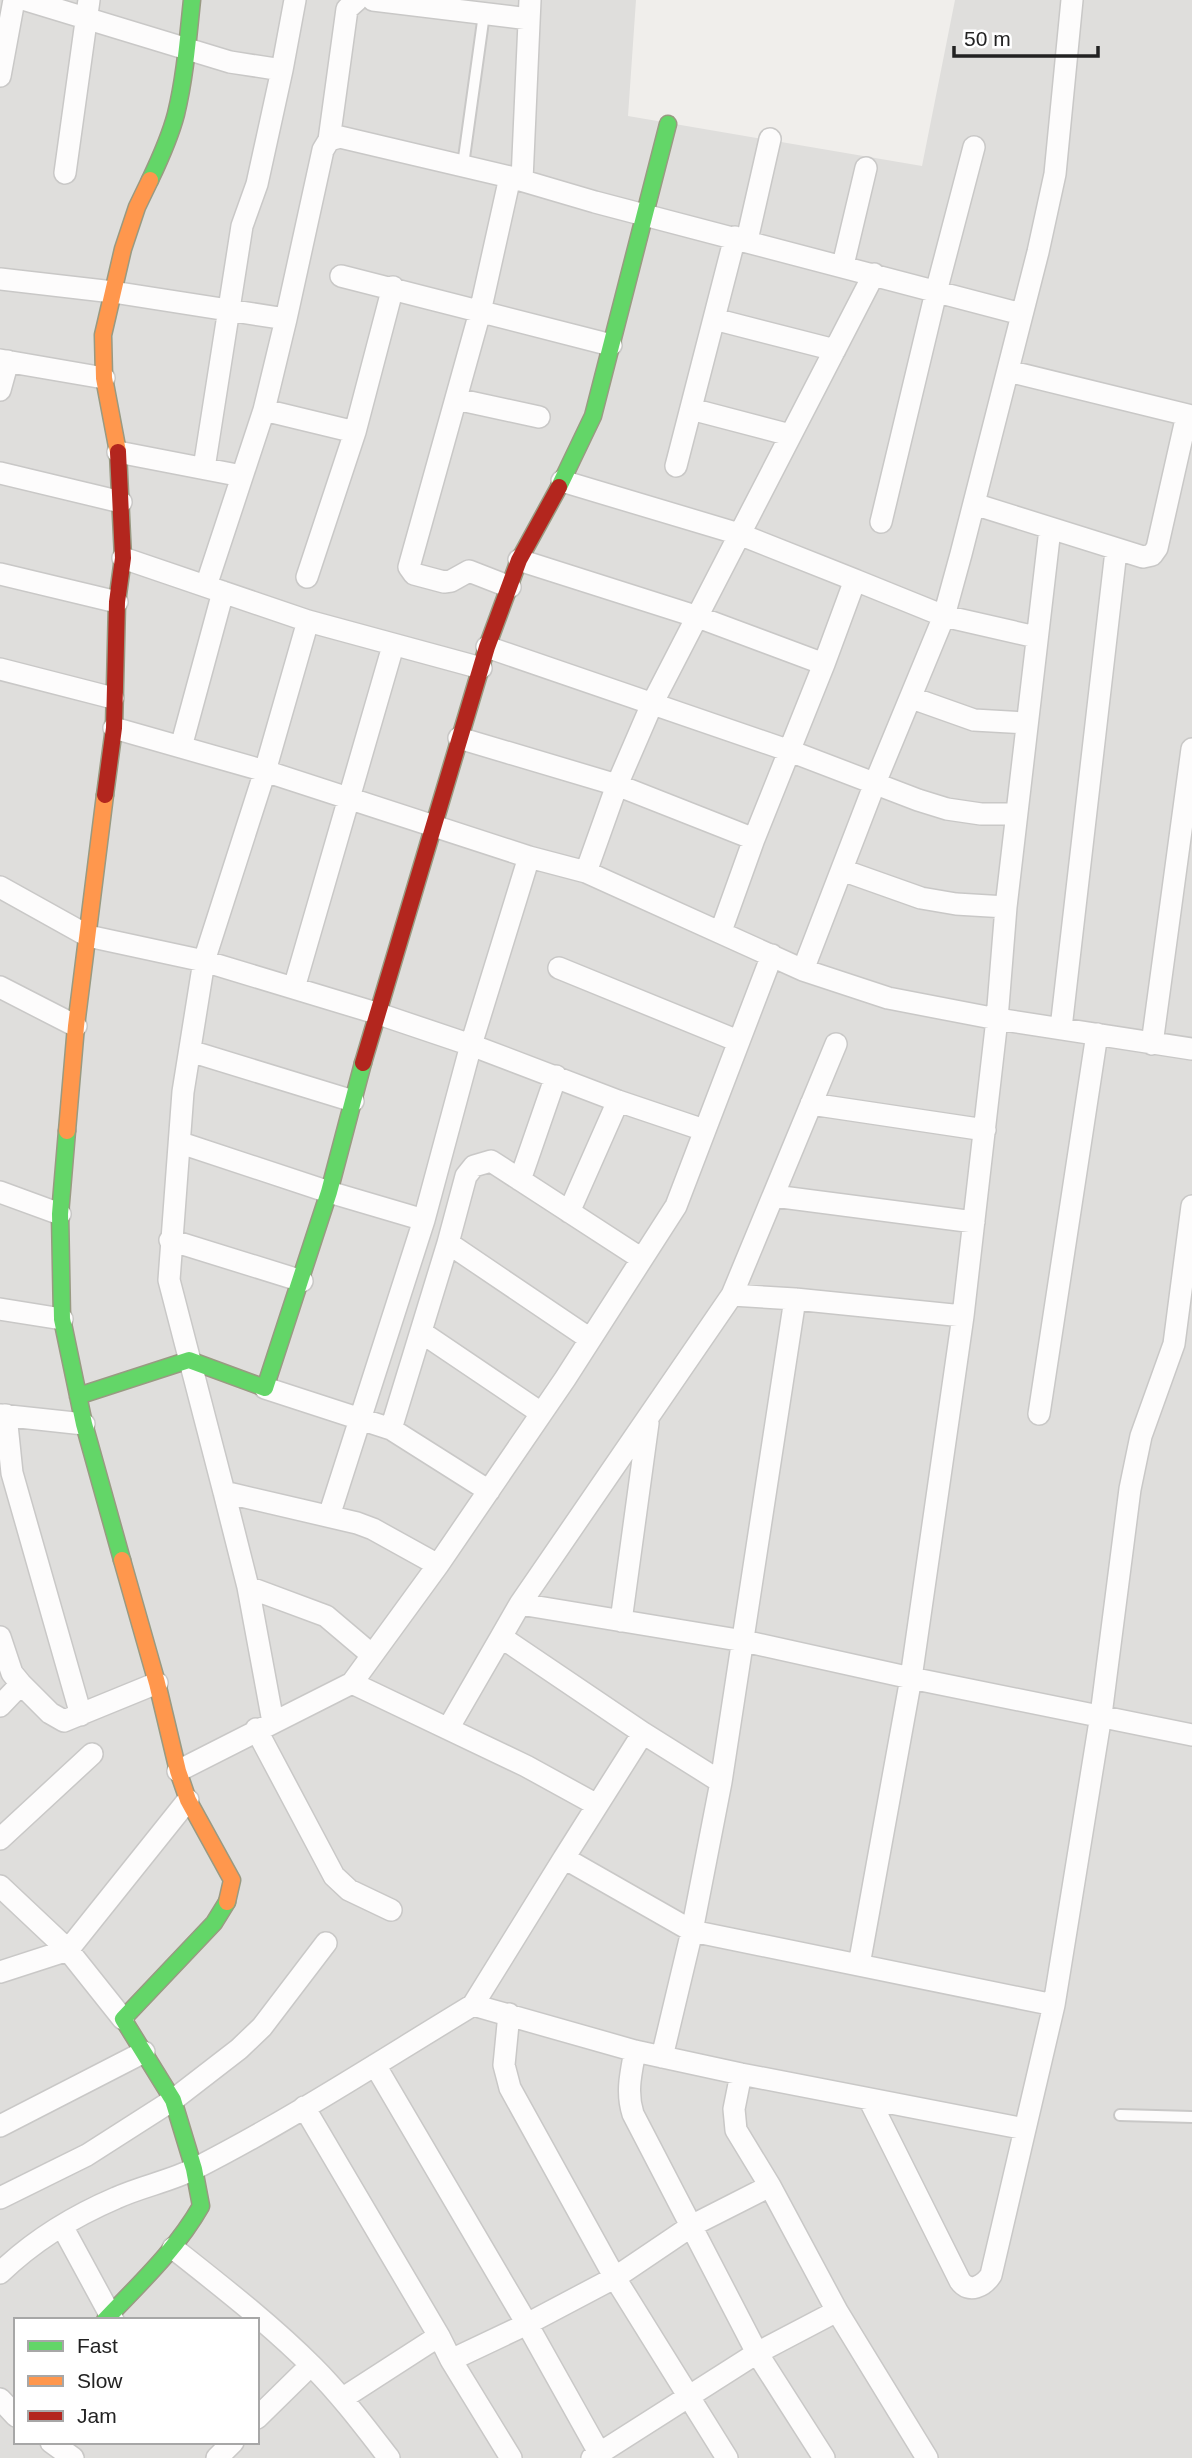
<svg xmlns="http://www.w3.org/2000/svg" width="1192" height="2458" font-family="Helvetica,sans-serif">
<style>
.residential{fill:#dfdedc;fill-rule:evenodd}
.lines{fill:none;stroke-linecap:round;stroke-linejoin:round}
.lane-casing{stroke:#c9c8c7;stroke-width:14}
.street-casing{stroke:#c9c8c7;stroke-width:24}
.fast-casing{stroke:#999a82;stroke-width:19}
.slow-casing{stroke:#999a82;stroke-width:19}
.jam-casing{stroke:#999a82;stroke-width:19}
.lane{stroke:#fdfcfc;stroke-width:10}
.street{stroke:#fdfcfc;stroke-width:21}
.fast{stroke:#63d668;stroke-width:16}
.slow{stroke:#ff974d;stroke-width:16}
.jam{stroke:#b3261e;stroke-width:16}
</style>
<rect width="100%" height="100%" fill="#f0eeeb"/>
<!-- residential -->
<path class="residential" d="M0,0H636L628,116L922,166L955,0H1192V2458H0ZM16,2320H257V2442H16Z"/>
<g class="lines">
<!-- lane casing -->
<g class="lane-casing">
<path id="lane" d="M463,165L484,14
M1120,2115L1192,2117"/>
</g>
<!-- street casing -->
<g class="street-casing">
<path id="street" d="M26,0L230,62L282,70L295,0
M373,0L529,19
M0,76L14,0
M329,140L347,9L357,0
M65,173L89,0
M510,177L480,312L409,567L414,574L444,582L451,581L469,571L510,587
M522,180L530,0
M747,240L770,139
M843,265L866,168
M341,276L611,345
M0,279L113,292L286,319L323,150L329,140L340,137L510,177L595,202L1021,314
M714,319L835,350
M0,360L104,378
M1008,371L1192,416
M0,390L8,361
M456,399L539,417
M691,409L790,435
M264,410L355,432
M118,452L242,476
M676,466L735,237
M204,468L242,226L257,184L282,70
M0,473L121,502
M562,481L739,534L855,580
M974,504L1143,557L1152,555L1157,548L1187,415
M881,522L936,292L974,147
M123,558L308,621L481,668
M519,560L698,617L824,664
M0,574L117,602
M307,577L355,432L393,287
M206,586L264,410L286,319
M308,621L265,771L204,961L183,1092L169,1280L224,1492L357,1523L373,1529L438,1565
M487,647L790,751L918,800L947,809L981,814H1016
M0,669L113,698
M912,698L974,720L1026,723
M114,728L265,771L529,857L586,872L803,970L888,998L997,1019L1192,1049
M459,738L617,785L754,839L721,931
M181,747L223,592
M754,839L824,664L855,580L944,616L1036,637
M842,870L921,898L956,904L1006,907
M586,872L617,785L652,704L874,274
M0,887L88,936L204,961L376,1013L471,1045L618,1101L704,1130
M559,968L738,1041
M803,970L875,783L944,616L961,554L1038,252L1055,174L1072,0
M0,987L76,1026
M294,988L393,646
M1061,1028L1116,551
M836,1044L732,1295L520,1604L744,1641L911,1678L1192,1735
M1152,1044L1192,749
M190,1051L353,1101
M811,1104L985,1130
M181,1143L329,1192L424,1220
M520,1180L556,1076
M0,1192L60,1214
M774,1196L974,1222
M569,1212L618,1101
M170,1240L302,1281
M795,1299L963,1316
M0,1309L62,1319
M421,1332L541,1413
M590,1339L448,1243L466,1176L474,1166L491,1161L642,1259
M265,1388L391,1429L489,1491
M1039,1414L1097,1034
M0,1415L84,1424
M6,1415L12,1473L81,1715
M391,1429L448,1243
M224,1492L248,1587L273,1722
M329,1516L424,1220L471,1045L529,857
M248,1587L326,1616L372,1655
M520,1604L501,1637L643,1733
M621,1621L648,1423
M0,1637L12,1673L21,1684
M352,1683L526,1766L597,1805
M0,1706L21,1684L50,1713L64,1721L157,1683
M449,1727L501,1637
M256,1729L334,1876L349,1890L391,1910
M178,1771L352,1683L438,1565L565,1379L676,1206L772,955
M0,1839L92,1754
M564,1858L643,1733L721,1782
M0,1886L68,1950L123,2019
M859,1965L911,1678L963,1316L997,1019L1006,907L1050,529
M0,1972L68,1950L188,1800
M473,2005L564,1858L692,1931L1054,2005
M509,2014L504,2065L510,2088L615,2278L727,2458
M635,2051C631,2073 626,2092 633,2114L757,2353L824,2458
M662,2057L692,1931L721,1782L795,1299L732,1295
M375,2065L527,2324L602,2458
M869,2099L960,2281C969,2294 984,2286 991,2275L1054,2005L1101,1715L1130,1489L1141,1436L1174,1344L1192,1206
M304,2107L439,2336L451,2360L527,2324L616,2277L693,2225L770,2186
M0,2126L144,2052
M0,2198L87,2155L173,2100L239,2049L262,2027L326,1943
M62,2226L113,2320
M173,2248C221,2286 270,2324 313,2367C341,2395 365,2427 389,2458
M0,2273C33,2241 74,2216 116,2198C142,2186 171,2181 196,2168C292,2119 382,2060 473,2005L635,2051L741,2074L1025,2129
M837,2311L927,2458
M451,2360L511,2458
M343,2398L439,2336
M0,2399L16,2416
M257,2418L311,2365
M51,2442L73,2458
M217,2458L233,2442
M592,2458L757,2353L837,2311L770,2186L736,2130L734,2109L741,2074"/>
</g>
<!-- fast casing -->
<g class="fast-casing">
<path id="fast" d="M150,180C160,159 170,137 176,114C185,77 188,38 192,0
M559,487L593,416L668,124
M67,1131L60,1214L62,1319L84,1424L122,1560
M78,1396L189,1360L265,1388L329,1192L363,1063
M105,2320C139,2284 176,2250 201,2206L194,2169L173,2100L123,2019L214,1923L227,1902"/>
</g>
<!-- slow casing -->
<g class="slow-casing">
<path id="slow" d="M118,452L104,378L103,335L123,249L137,207L150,180
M67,1131L76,1026L105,795
M122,1560L157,1683L178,1771L188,1800L232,1880L227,1902"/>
</g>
<!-- jam casing -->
<g class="jam-casing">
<path id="jam" d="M105,795L114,728L117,602L123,558L118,452
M363,1063L487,647L519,560L559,487"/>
</g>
<!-- lane -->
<use href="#lane" class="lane"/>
<!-- street -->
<use href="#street" class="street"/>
<!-- fast -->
<use href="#fast" class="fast"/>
<!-- slow -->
<use href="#slow" class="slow"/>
<!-- jam -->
<use href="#jam" class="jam"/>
</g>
<!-- legend -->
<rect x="14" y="2318" width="245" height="126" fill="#ffffff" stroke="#a7a7a7" stroke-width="2"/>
<rect x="28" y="2341" width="35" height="10" fill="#63d668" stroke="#a7a7a7" stroke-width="2"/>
<text x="77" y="2353" font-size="21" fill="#222222">Fast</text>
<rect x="28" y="2376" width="35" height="10" fill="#ff974d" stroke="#a7a7a7" stroke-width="2"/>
<text x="77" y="2388" font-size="21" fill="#222222">Slow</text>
<rect x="28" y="2411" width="35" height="10" fill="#b3261e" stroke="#a7a7a7" stroke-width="2"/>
<text x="77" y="2423" font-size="21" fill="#222222">Jam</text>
<!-- scale -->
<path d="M954 46v10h144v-10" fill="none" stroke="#222222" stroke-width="3.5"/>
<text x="964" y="46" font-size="21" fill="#222222" stroke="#ffffff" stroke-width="5" paint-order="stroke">50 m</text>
</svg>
